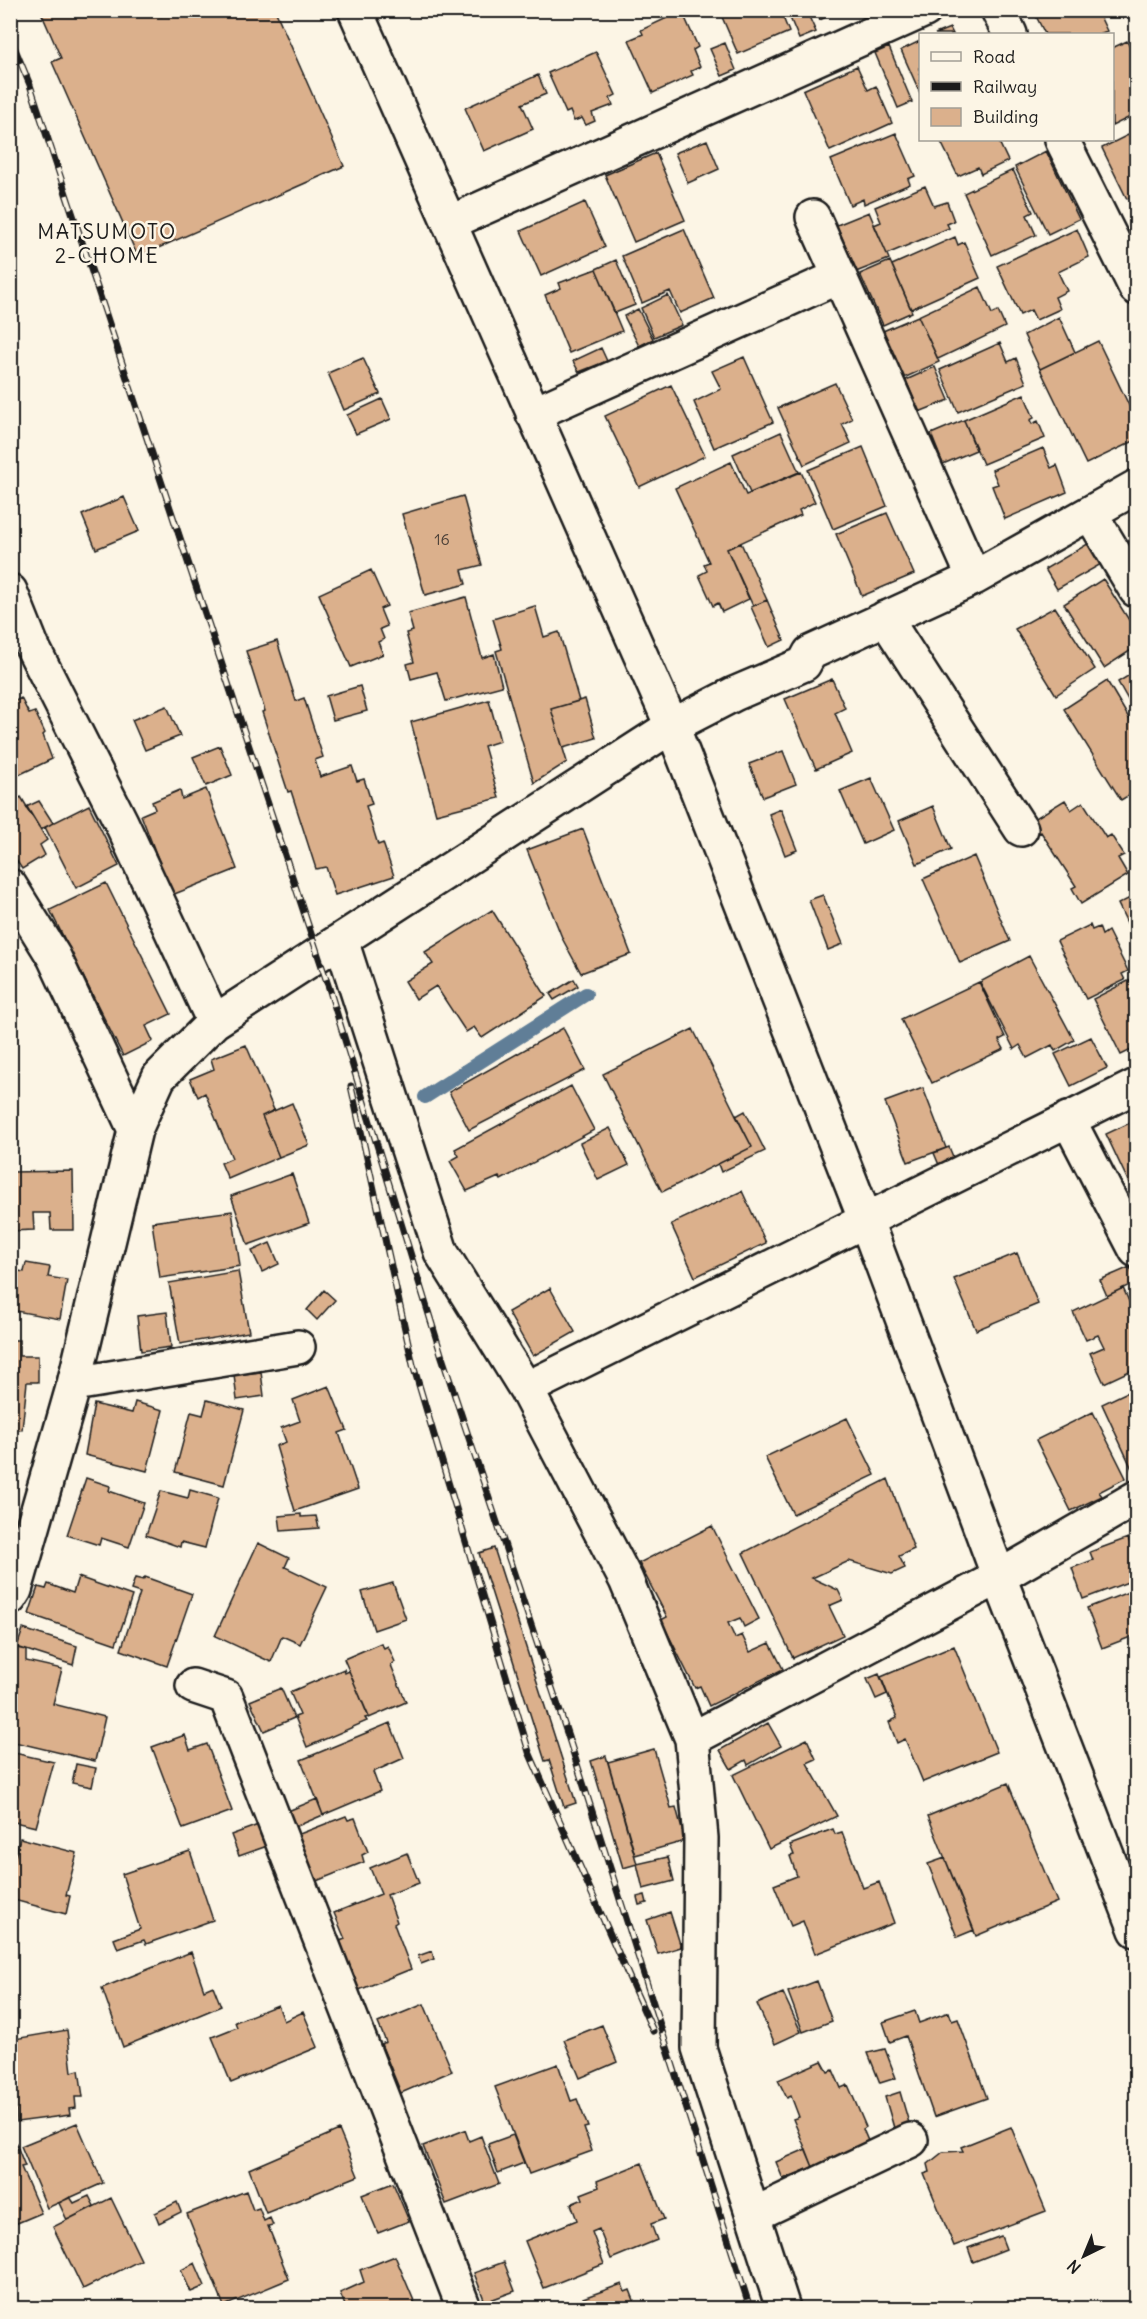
<svg xmlns="http://www.w3.org/2000/svg" width="1147" height="2319" font-family="Delius,sans-serif">
<style>
.lines{fill:none;stroke-linecap:round;stroke-linejoin:round}
.stream{stroke:#607e97;stroke-width:14}
.building{fill:#dbb08c;stroke:#1c1c1c;stroke-width:1.5}
.minor-casing{stroke:#1c1c1c;stroke-width:38}
.minor{stroke:#fcf5e5;stroke-width:33}
.rail-casing{stroke:#1c1c1c;stroke-width:7}
.rail{stroke:#fcf5e5;stroke-width:4.5;stroke-dasharray:14;stroke-linecap:butt}
.labels{text-anchor:middle;dominant-baseline:central;stroke-width:5;stroke-linejoin:round;paint-order:stroke}
.number-label{font-size:16px;fill:#4c4138}
.neighbourhood-label{font-size:21px;letter-spacing:1.5px;fill:#1c1c1c;stroke:#fcf5e5}
</style>
<rect width="100%" height="100%" fill="#fcf5e5"/>
<filter id="ink" filterUnits="userSpaceOnUse"><feTurbulence type="fractalNoise" baseFrequency=".0167" numOctaves="2"/><feDisplacementMap in="SourceGraphic" scale="12" xChannelSelector="R" yChannelSelector="G"/><feConvolveMatrix kernelMatrix="1 2 1 2 8 2 1 2 1" color-interpolation-filters="sRGB"/></filter>
<g filter="url(#ink)">
<g class="lines">
<!-- stream -->
<path class="stream" d="M425,1097L586,994"/>
</g>
<!-- building -->
<path class="building" d="M40,10H158L161,16L173,10H275L344,166L138,257L52,62L61,58Z
M719,10H780L789,32L738,54Z
M795,10H806L816,32L799,39L788,13Z
M816,10H840L820,20Z
M1033,10H1097L1107,31L1099,34H1045Z
M682,11L698,47L693,50L700,67L691,71L693,75L653,93L629,40L643,34L641,30Z
M950,28L953,34H935Z
M920,41V93L901,50Z
M1127,41L1136,61V114L1112,126V48Z
M725,43L736,70L722,76L710,49Z
M889,47L912,102L898,108L875,53Z
M596,52L616,95L610,98L613,105L592,113L595,121L586,125L582,118L574,121L570,111L566,113L548,73Z
M857,66L868,90L876,86L892,123L830,151L803,90Z
M538,75L546,94L522,104L533,129L484,151L465,108Z
M1136,131V194L1127,199L1102,148Z
M896,133L915,176L908,179L910,184L864,204L863,199L850,205L831,160Z
M707,140L719,169L688,183L675,153Z
M940,140H998L1008,161L981,174L978,167L958,176Z
M1046,151L1079,219L1048,234L1015,167Z
M656,153L685,220L634,242L605,175Z
M1013,170L1033,212L1027,215L1036,235L992,255L964,193Z
M925,186L934,206L947,202L954,221L947,224L949,228L887,254L874,225L881,222L875,207Z
M585,202L605,247L541,276L521,231Z
M869,212L889,259L856,272L837,225Z
M684,229L714,298L680,313L670,291L642,303L622,256Z
M1077,229L1089,257L1058,272L1067,291L1055,297L1060,309L1036,320L1031,310L1020,315L997,266Z
M955,237L958,245L964,242L980,278L911,309L892,265Z
M616,260L635,305L615,313L596,269Z
M890,261L912,312L883,325L860,274Z
M596,269L622,331L569,353L545,295L561,288L559,283Z
M980,287L992,314L998,311L1005,327L938,359L918,316Z
M668,295L682,325L654,337L641,308Z
M638,309L653,339L639,346L624,316Z
M918,316L939,362L904,378L883,331Z
M1059,317L1075,352L1040,369L1024,335Z
M1098,341L1136,420V440L1086,464L1040,369Z
M1000,343L1008,362L1016,358L1026,383L958,412L940,370Z
M601,348L607,361L579,372L573,361Z
M744,357L773,422L714,448L694,402L721,389L712,371Z
M363,358L380,394L344,410L328,373Z
M935,367L949,400L919,412L906,380Z
M835,383L852,419L842,424L851,443L804,465L778,408Z
M671,385L705,456L639,487L605,416Z
M1024,394L1034,418L1030,420L1032,424L1038,421L1045,438L983,464L964,420Z
M382,399L391,419L356,434L347,415Z
M964,420L976,450L943,464L931,434Z
M781,432L799,472L750,493L733,454Z
M863,447L887,506L833,529L808,470Z
M1043,448L1051,468L1057,465L1067,492L1005,519L992,486L998,484L992,470Z
M731,462L746,495L801,472L815,502L799,510L801,515L727,549L749,599L722,612L718,603L713,606L699,575L707,571L704,564L709,562L675,488Z
M463,496L482,565L462,570L466,584L425,595L402,514Z
M124,497L139,531L96,549L82,515Z
M887,513L914,574L862,596L836,534Z
M1091,542L1103,563L1057,589L1045,569Z
M741,543L767,600L753,606L727,549Z
M371,570L387,606L380,609L387,626L380,629L384,639L378,642L383,654L351,667L319,594Z
M1103,579L1136,631V647L1104,668L1064,604Z
M466,597L482,658L494,654L502,686L446,701L437,672L411,679L407,664L414,662L406,633L413,631L408,613Z
M767,600L784,640L769,647L751,607Z
M535,606L544,637L559,632L579,701L551,709L567,762L534,783L496,651L502,649L493,619Z
M1055,607L1095,669L1056,695L1015,629Z
M277,641L296,701L304,698L323,757L315,760L320,777L352,766L357,781L364,779L372,804L366,806L378,845L383,843L394,876L335,895L326,867L316,869L291,791L288,792L262,712L265,711L246,651Z
M1136,671V714L1118,682Z
M832,679L845,708L835,713L852,753L816,769L785,699Z
M1107,681L1136,730V791L1121,800L1064,709Z
M360,686L367,711L333,720L326,696Z
M21,698L29,714L35,712L45,733L43,735L52,759L10,779V704Z
M585,699L596,738L563,748L551,709Z
M489,700L500,741L484,746L499,798L436,814L411,722Z
M167,706L180,736L145,750L132,720Z
M220,746L232,775L206,786L193,757Z
M783,751L796,784L763,797L749,764Z
M871,778L894,830L863,844L840,791Z
M206,789L237,869L172,895L141,815L155,809L152,802L180,790L182,799Z
M21,797L47,840L40,845L45,855L22,869L10,851V804Z
M1065,800L1071,810L1083,802L1106,838L1111,835L1124,855L1118,858L1128,875L1081,904L1072,888L1076,886L1041,832L1036,835L1029,822Z
M39,801L53,823L41,830L26,807Z
M89,805L119,866L76,888L45,827Z
M933,806L951,849L917,864L899,821Z
M781,809L797,850L785,855L769,814Z
M583,829L631,954L581,973L563,940L527,850Z
M974,856L1010,941L960,963L923,879Z
M106,883L171,1014L146,1026L153,1041L123,1056L50,910Z
M823,895L843,944L828,950L809,900Z
M1136,895V941L1118,904Z
M492,910L546,996L482,1038L474,1027L466,1032L436,986L416,999L405,981L433,964L425,952Z
M1090,925L1092,930L1099,927L1102,935L1108,931L1128,971L1122,974L1125,980L1086,999L1057,941Z
M1029,956L1074,1040L1055,1051L1052,1045L1027,1058L1020,1045L1014,1049L980,982Z
M1136,977V1062L1131,1050L1121,1055L1093,999Z
M574,979L578,986L554,1000L550,994Z
M979,982L1005,1037L999,1040L1004,1049L932,1083L901,1019Z
M563,1028L585,1070L469,1130L449,1092Z
M693,1029L752,1147L662,1192L603,1074Z
M1091,1037L1107,1068L1071,1086L1055,1054Z
M246,1045L274,1110L262,1116L279,1157L228,1179L221,1163L232,1158L205,1093L198,1097L190,1079L214,1069L211,1059Z
M571,1086L594,1130L501,1180L499,1177L467,1191L450,1161L459,1156L455,1149Z
M923,1088L946,1148L908,1162L885,1102Z
M292,1103L309,1145L279,1157L262,1116Z
M745,1111L765,1151L721,1172L718,1164L752,1147L736,1116Z
M1136,1120V1198L1106,1134Z
M610,1128L629,1165L598,1180L580,1143Z
M949,1147L954,1159L939,1165L934,1153Z
M73,1171L74,1230H51L50,1213H33L34,1230L10,1231V1172Z
M292,1174L309,1223L248,1245L231,1196Z
M742,1191L766,1243L695,1277L671,1224Z
M232,1211L240,1266L160,1278L152,1222Z
M270,1243L279,1264L262,1272L252,1251Z
M1017,1253L1038,1304L976,1330L954,1279Z
M26,1263L50,1267L48,1277L67,1280L60,1319L10,1310L12,1270L24,1272Z
M1130,1267L1136,1282L1107,1296L1100,1280Z
M238,1271L249,1332L180,1344L169,1283Z
M550,1288L575,1332L533,1356L508,1312Z
M1123,1288L1136,1317V1368L1104,1383L1090,1353L1104,1347L1098,1335L1086,1340L1073,1312Z
M324,1290L335,1300L317,1320L307,1310Z
M167,1312L171,1347L141,1351L137,1316Z
M10,1340H19V1356H38V1382H27L22,1430L10,1428Z
M261,1372L264,1396L237,1400L234,1375Z
M329,1386L347,1430L339,1433L358,1489L295,1511L276,1446L286,1442L281,1428L300,1421L293,1400Z
M1136,1388V1470L1133,1471L1102,1404Z
M207,1400L244,1410L224,1485L175,1472L191,1412L203,1415Z
M135,1402L163,1410L147,1471L85,1455L94,1404L132,1413Z
M1093,1412L1126,1478L1099,1492L1102,1496L1071,1511L1036,1440Z
M847,1418L875,1475L793,1514L765,1457Z
M10,1470L19,1472L13,1505H10Z
M86,1478L110,1486L109,1491L144,1503L129,1547L101,1538L99,1545L67,1535Z
M888,1479L914,1549L899,1556L905,1568L892,1574L849,1561L812,1578L838,1590L843,1600L829,1606L843,1635L793,1658L743,1553Z
M190,1490L218,1498L205,1548L181,1542L180,1547L146,1535L161,1491L188,1498Z
M301,1514V1517L316,1516L319,1528L281,1531L279,1516Z
M712,1526L759,1619L744,1627L740,1618L728,1623L735,1638L742,1635L750,1652L770,1643L783,1669L709,1706L700,1686L695,1688L661,1620L667,1617L639,1563Z
M1128,1538L1136,1560V1579L1083,1599L1072,1568L1093,1560L1090,1552Z
M258,1543L289,1558L285,1567L327,1587L300,1644L282,1636L271,1662L215,1636Z
M494,1548L576,1803L564,1807L549,1760L545,1761L479,1553Z
M78,1577L132,1596L116,1644L29,1614L38,1587L46,1589L48,1584L73,1593Z
M145,1577L192,1594L167,1666L121,1650L140,1593L131,1590L135,1578L143,1580Z
M393,1583L406,1619L374,1630L362,1592Z
M1136,1589V1635L1102,1648L1087,1608Z
M23,1629L77,1646L73,1665L17,1647Z
M381,1643L384,1648L388,1646L395,1662L391,1665L406,1702L369,1718L344,1659Z
M954,1646L997,1752L923,1782L905,1739L897,1743L889,1722L897,1718L881,1677Z
M11,1647L26,1650V1661L62,1669L53,1704L105,1717L95,1761L10,1741Z
M344,1669L345,1673L349,1671L369,1717L365,1718L367,1721L307,1747L295,1717L300,1715L290,1692Z
M879,1674L887,1694L876,1699L867,1679Z
M281,1688L294,1718L264,1731L250,1701Z
M390,1723L404,1758L373,1772L380,1791L323,1815L301,1760Z
M768,1723L781,1746L748,1765L746,1760L731,1769L720,1750Z
M185,1735L190,1750L207,1744L232,1811L183,1829L152,1747Z
M807,1739L816,1759L807,1763L837,1816L769,1849L733,1775Z
M654,1749L671,1808L676,1807L685,1841L635,1855L608,1762Z
M10,1752L54,1762L36,1827L10,1821Z
M606,1756L637,1864L623,1868L591,1761Z
M76,1764L96,1768L92,1787L72,1783Z
M1008,1783L1057,1902L976,1936L928,1816Z
M317,1799L323,1815L295,1827L288,1811Z
M346,1816L348,1820L355,1818L368,1852L362,1855L364,1862L314,1882L297,1835Z
M261,1824L270,1845L239,1856L231,1835Z
M833,1829L835,1834L842,1832L863,1888L879,1882L894,1923L815,1954L803,1921L791,1926L774,1885L797,1876L790,1856L794,1855L790,1845Z
M20,1838L77,1853L66,1895L70,1896L66,1914L10,1899V1860L14,1861Z
M190,1851L213,1920L146,1944L144,1940L118,1949L114,1939L140,1929L122,1874Z
M407,1853L419,1883L387,1895L397,1922L394,1924L411,1969L359,1990L340,1941L345,1939L334,1913L381,1894L370,1868Z
M668,1857L674,1881L643,1889L637,1864Z
M945,1858L974,1930L957,1937L928,1864Z
M645,1895L647,1903L639,1905L637,1897Z
M670,1912L681,1947L658,1954L647,1920Z
M432,1951L434,1959L421,1964L418,1956Z
M191,1952L204,1990L213,1986L221,2006L123,2047L102,1988Z
M817,1981L832,2021L803,2032L788,1992Z
M783,1993L801,2032L775,2044L757,2004Z
M424,2004L452,2071L401,2093L381,2044L386,2042L378,2023Z
M278,2005L284,2021L303,2012L318,2047L231,2083L212,2037L237,2027L235,2022Z
M915,2011L919,2023L949,2012L952,2021L958,2019L987,2098L934,2117L906,2036L890,2042L883,2022Z
M602,2025L617,2062L580,2078L564,2040Z
M67,2030L72,2072L79,2070L83,2097H75L76,2108L69,2109L70,2115L17,2122L14,2080H19L14,2039Z
M885,2049L896,2078L880,2083L868,2053Z
M822,2061L828,2072L833,2070L841,2088L848,2085L866,2127L863,2129L868,2141L813,2167L793,2119L799,2117L791,2096L787,2098L778,2080Z
M558,2064L571,2101L577,2099L588,2127L584,2128L592,2151L529,2174L495,2087Z
M900,2092L909,2123L894,2128L885,2097Z
M77,2123L103,2183L47,2208L21,2146Z
M1011,2127L1046,2211L954,2246L924,2174L930,2172L928,2164L943,2152L963,2151L961,2147Z
M339,2130L358,2176L266,2213L249,2169Z
M465,2130L469,2141L481,2136L499,2184L446,2204L423,2146Z
M513,2135L524,2163L498,2173L488,2144Z
M15,2141L25,2166L21,2167L41,2213L10,2226V2143Z
M806,2149L813,2167L783,2179L776,2162Z
M642,2163L664,2219L651,2224L657,2240L611,2259L599,2229L592,2232L604,2264L544,2288L525,2241L577,2220L571,2204L583,2199L581,2194L599,2187L597,2181Z
M393,2183L409,2221L378,2233L362,2195Z
M246,2191L253,2210L259,2208L264,2221L270,2218L273,2225L268,2226L289,2279L224,2306L187,2214Z
M89,2196L94,2206L67,2220L59,2203L70,2197L74,2203Z
M111,2198L141,2260L83,2289L53,2227Z
M177,2202L181,2212L159,2223L155,2213Z
M1001,2236L1006,2249L973,2262L968,2248Z
M395,2256L417,2308H346L340,2293L364,2282L360,2270Z
M504,2262L515,2291L485,2302L474,2273Z
M195,2263L205,2286L191,2292L181,2270Z
M622,2284L625,2292L630,2290L637,2308H587L583,2298Z"/>
<g class="lines">
<!-- minor casing -->
<g class="minor-casing">
<path id="minor" d="M355,10L672,726L866,1221L999,1577L1136,1930
M998,10L1010,34
M1062,140L1136,288
M813,217L974,578
M449,223L925,10
M533,414L838,277
M1090,513L1136,590
M10,591L32,646L121,822L214,1022
M885,618L1021,829
M10,886L54,957L135,1130
M341,940L441,1252L526,1389L626,1580L692,1739L701,1838L699,2048L783,2308
M1068,1119L1136,1250
M74,1384L298,1347
M526,1389L1136,1086
M10,1598L15,1590L74,1384L135,1130L159,1077L214,1022L672,726L734,694L804,664L810,653L974,578L1136,487
M193,1686L226,1697L464,2308
M692,1739L999,1577L1136,1498
M753,2215L911,2140"/>
</g>
<!-- minor -->
<use href="#minor" class="minor"/>
<!-- rail casing -->
<g class="rail-casing">
<path id="rail" d="M10,37L30,85L329,988L442,1357L569,1739L750,2308
M351,1086L413,1365L529,1752L653,2031"/>
</g>
<!-- rail -->
<use href="#rail" class="rail"/>
</g>
</g>
<g class="labels">
<!-- number labels -->
<g class="number-label">
<text x="442" y="539">16</text>
</g>
<!-- neighbourhood labels -->
<g class="neighbourhood-label">
<text x="107" y="231">MATSUMOTO<tspan x="107" dy="24">2-CHOME</tspan></text>
</g>
</g>
<!-- margin -->
<rect width="1147" height="2319" fill="none" stroke="#fcf5e5" stroke-width="36"/>
<rect x="18" y="18" width="1111" height="2283" fill="none" stroke="#1c1c1c" stroke-width="2" filter="url(#ink)"/>
<!-- legend -->
<rect x="919" y="33" width="195" height="108" fill="#fcf5e5" stroke="#a29e95" stroke-width="1.5"/>
<rect x="931" y="52" width="30" height="9" fill="#fcf5e5" stroke="#a29e95" stroke-width="1.5"/>
<text x="973" y="63" font-size="18" fill="#1c1c1c">Road</text>
<rect x="931" y="82" width="30" height="9" fill="#1c1c1c" stroke="#a29e95" stroke-width="1.5"/>
<text x="973" y="93" font-size="18" fill="#1c1c1c">Railway</text>
<rect x="931" y="108" width="30" height="18" fill="#dbb08c" stroke="#a29e95" stroke-width="1.5"/>
<text x="973" y="123" font-size="18" fill="#1c1c1c">Building</text>
<!-- north arrow -->
<g transform="translate(1084 2256) rotate(223)" stroke="#fcf5e5" stroke-width="4.5" paint-order="stroke">
<path d="M0-4.5L10 22L0 15L-10 22Z" fill="#1c1c1c"/>
<text y="-9" font-size="16" font-weight="bold" text-anchor="middle" fill="#1c1c1c">N</text>
</g>
</svg>
